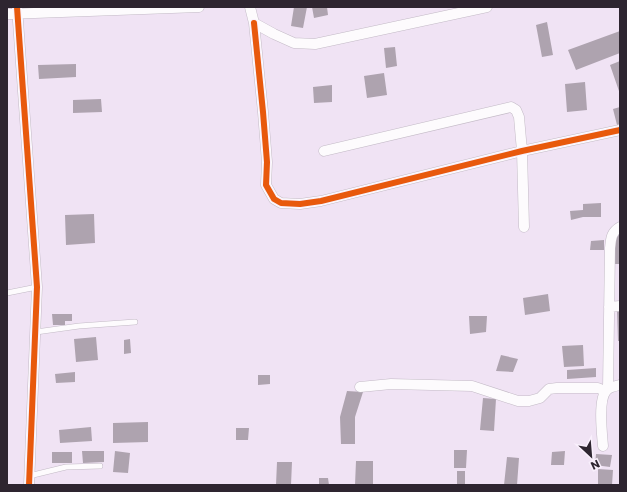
<svg xmlns="http://www.w3.org/2000/svg" width="627" height="492" font-family="Poppins,sans-serif">
<style>
.building{fill:#aea3af}
.lines{fill:none;stroke-linecap:round;stroke-linejoin:round}
.lane-casing{stroke:#c3bac6;stroke-width:6}
.street-casing{stroke:#c3bac6;stroke-width:11}
.lane{stroke:#fdfbfd;stroke-width:5}
.street{stroke:#fdfbfd;stroke-width:10}
.cycleway-casing{stroke:#f9f0fc;stroke-width:8}
.cycleway{stroke:#e8590c;stroke-width:6}
</style>
<rect width="100%" height="100%" fill="#f0e3f4"/>
<!-- building -->
<path class="building" d="M294,7H307L303,28L291,26Z
M312,7H327L328,15L314,18Z
M547,22L553,55L542,57L536,25Z
M620,31V53L576,70L568,50Z
M395,47L397,66L386,68L384,48Z
M620,61V94L610,65Z
M76,64V77L39,79L38,65Z
M384,73L387,95L367,98L364,76Z
M585,82L587,110L567,112L565,84Z
M332,85V102L314,103L313,87Z
M101,99L102,112L73,113V100Z
M620,107V124L617,125L613,109Z
M601,203V217H583L571,220L570,211L583,210V204Z
M94,214L95,243L66,245L65,215Z
M615,234H620V264H615Z
M604,240V250H590L591,241Z
M548,294L550,311L525,315L523,298Z
M617,309H620V341H618Z
M52,314H72V321H65V325H53Z
M469,316H487L486,332L470,334Z
M96,337L98,360L76,362L74,339Z
M130,339L131,353L124,354V340Z
M583,345L584,366L564,367L562,346Z
M501,355L518,359L513,372L496,371Z
M596,368V377L567,379V370Z
M75,372V382L56,383L55,374Z
M258,375H270V384L258,385Z
M347,391L363,392L355,417V444H341L340,417Z
M483,398L496,399L494,431L480,430Z
M148,422V442L113,443V423Z
M91,427L92,441L60,443L59,430Z
M236,428H249L248,440H236Z
M454,450H467L466,468H454Z
M82,451H104V462L83,463Z
M115,451L130,453L128,473L113,472Z
M565,451L564,465H551L552,452Z
M52,452H72V463H52Z
M596,454L612,455L610,467L595,465Z
M507,457L519,458L517,485H504Z
M356,461H373V485H355Z
M277,462H292L291,485H276Z
M598,469L613,470L612,485H598Z
M457,471H465V484H457Z
M319,478H328L329,485H319Z"/>
<g class="lines">
<!-- lane casing -->
<g class="lane-casing">
<path id="lane" d="M7,293L37,287
M36,332L79,326L135,322
M29,476L66,467L100,466"/>
</g>
<!-- street casing -->
<g class="street-casing">
<path id="street" d="M17,7L37,287L29,485
M250,7L254,23L274,34L294,43L315,44L487,7
M7,14L199,7
M254,23L263,112L267,162L266,185L274,199L281,203L300,204L321,201L522,151L620,130
M324,151L511,107L516,110L519,117L522,151L524,227
M609,307L620,306
M360,387L391,384L472,386L518,401H529L540,398L549,389L557,388H598L605,391
M608,389L610,248C611,239 611,232 620,227
M603,446C602,434 598,400 606,391C609,387 615,386 620,385"/>
</g>
<!-- lane -->
<use href="#lane" class="lane"/>
<!-- street -->
<use href="#street" class="street"/>
<!-- cycleway casing -->
<g class="cycleway-casing">
<path id="cycleway" d="M17,7L37,287L29,485
M254,23L263,112L267,162L266,185L274,199L281,203L300,204L321,201L522,151L620,130"/>
</g>
<!-- cycleway -->
<use href="#cycleway" class="cycleway"/>
</g>
<!-- border -->
<rect width="627" height="492" fill="none" stroke="#2e2530" stroke-width="16"/>
<!-- north arrow -->
<g transform="translate(591 456) rotate(154)" stroke="#f9f0fc" stroke-width="3" paint-order="stroke">
<path d="M0-3L7 15L0 10L-7 15Z" fill="#2e2530"/>
<text y="-6" font-size="11" font-weight="bold" text-anchor="middle" fill="#2e2530">N</text>
</g>
</svg>
